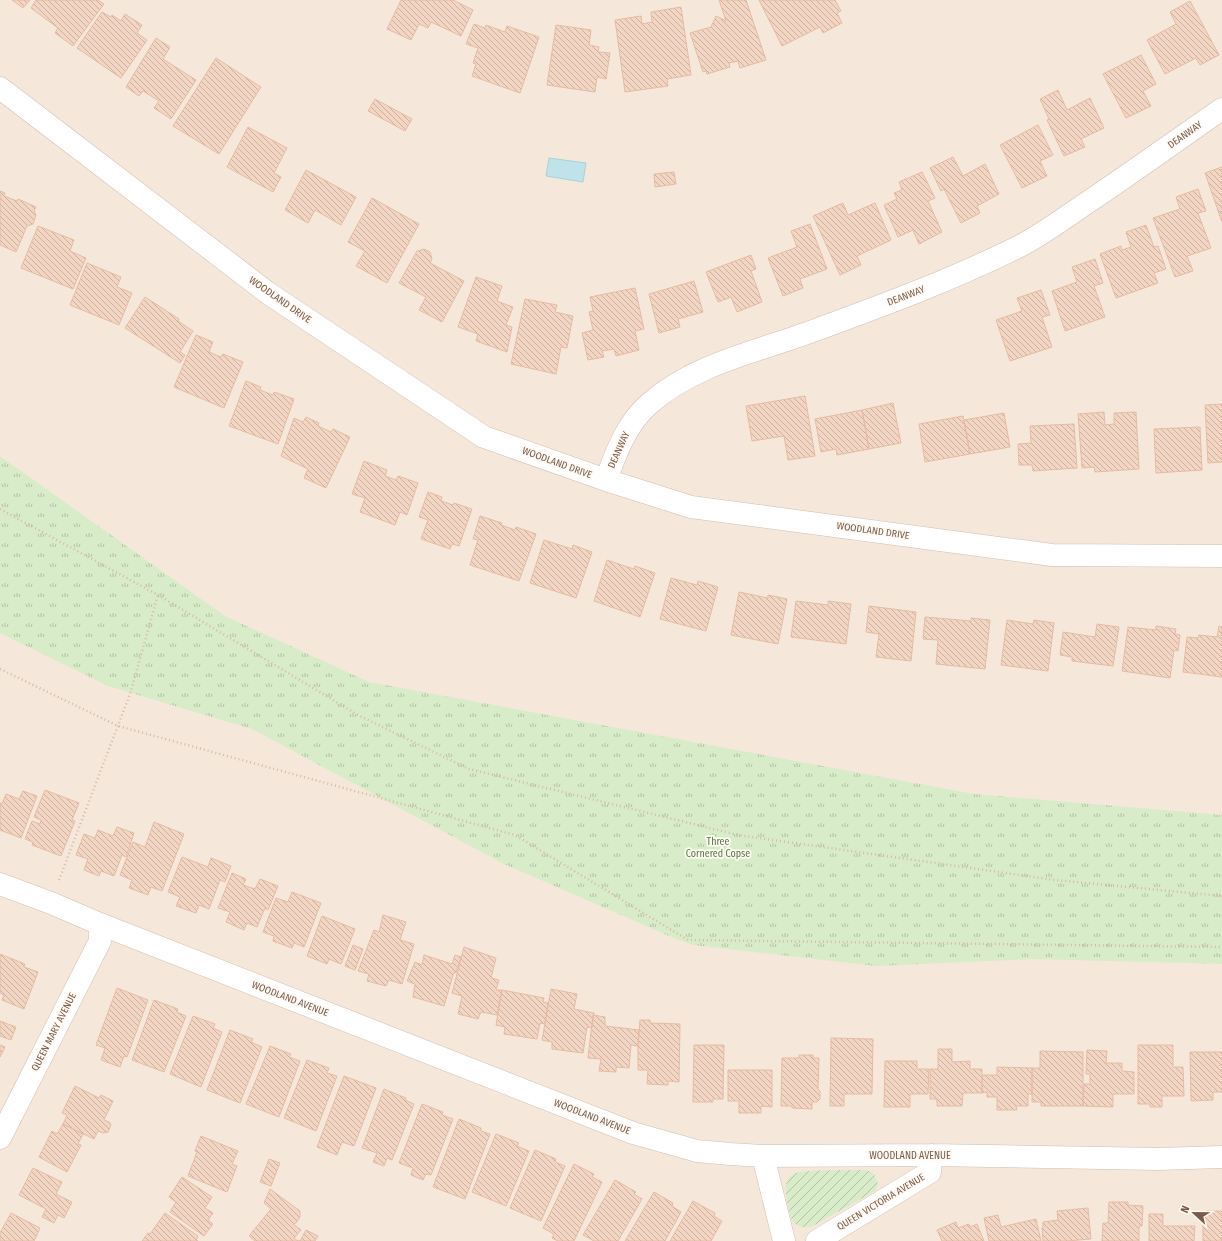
<svg xmlns="http://www.w3.org/2000/svg" width="1222" height="1241" font-family="'Fira Sans Condensed',sans-serif">
<style>
.residential{fill:#f5e8da}
.park{fill:url(#park-tufts)}
.garden{fill:url(#garden-furrows)}
.water{fill:#bfe3e8;stroke:#a5d3da}
.building{fill:url(#building-back-hatch);stroke:#e6bba3}
.lines{fill:none;stroke-linecap:round;stroke-linejoin:round}
.minor-casing{stroke:#d1beb0;stroke-width:23}
.path{stroke:#d9b8a5;stroke-width:2.5;stroke-dasharray:1 3;stroke-linecap:butt}
.minor{stroke:#fff;stroke-width:22}
.labels{text-anchor:middle;dominant-baseline:central;stroke-width:3.5;stroke-linejoin:round;paint-order:stroke}
.street-label{font-size:10px;fill:#7a5c4d;stroke:#fffaf3}
.park-label{font-size:10px;fill:#537a41;stroke:#fffaf3}
</style>
<defs>
<pattern id="park-tufts" width="24" height="20" patternUnits="userSpaceOnUse"><rect width="24" height="20" fill="#d8ecc9"/><path d="M3 7l-1-3M5 7V3M7 7l1-3M15 17l-1-3M17 17v-4M19 17l1-3" fill="none" stroke="#b4c2a5"/></pattern>
<pattern id="garden-furrows" width="10" height="10" patternUnits="userSpaceOnUse"><rect width="10" height="10" fill="#d8ecc9"/><path d="M-1 1l2-2M0 10L10 0M9 11l2-2" fill="none" stroke="#b4c2a5"/></pattern>
<pattern id="building-back-hatch" width="6" height="6" patternUnits="userSpaceOnUse"><rect width="6" height="6" fill="#f3d5c3"/><path d="M-1 5l2 2M0 0l6 6M5-1l2 2" fill="none" stroke="#cab0a1"/></pattern>
</defs>
<rect width="100%" height="100%" fill="#fdf6ec"/>
<!-- residential -->
<path class="residential" d="M0,0H1222V1241H0Z"/>
<!-- park -->
<path class="park" d="M0,456L225,616L369,682L974,794L1222,815V964L1032,959L876,966L693,945L676,939L504,864L252,729L108,686L0,633Z"/>
<!-- garden -->
<path class="garden" d="M864,1170C874,1171 876,1176 878,1185L875,1191L811,1227C805,1228 798,1227 794,1223C789,1218 784,1190 786,1184C787,1180 790,1176 793,1174C801,1169 852,1170 864,1170Z"/>
<!-- water -->
<path class="water" d="M549,158L586,163L583,182L546,176Z"/>
<!-- building -->
<path class="building" d="M12,0H30L23,8Z
M36,0H98L104,4L73,46L55,33L58,28L31,8Z
M401,0H453L473,10L461,36L431,22L428,28L419,24L411,40L387,29Z
M719,0H746L766,60L740,68L738,61L729,63L730,67L707,74L706,71L703,72L690,33L711,27L716,16L726,21Z
M759,0H835L841,11L837,13L842,23L823,33L820,27L782,46Z
M1190,1L1219,55L1200,65L1196,58L1165,74L1147,40L1176,24L1170,12Z
M681,7L691,75L667,79L668,86L625,92L615,20L641,16L642,24L652,22L651,12Z
M102,12L111,17L112,15L121,21L125,14L142,25L137,33L147,40L121,78L77,48Z
M474,24L485,28L486,25L505,32L507,26L539,37L520,93L472,76L476,64L473,63L478,48L466,44Z
M556,25L591,30L589,45L599,47L598,52L610,53L606,79L597,77L595,92L547,85Z
M156,38L170,47L163,59L196,80L171,119L154,108L159,101L143,91L139,96L126,87Z
M1141,55L1156,84L1143,91L1151,106L1126,118L1103,74Z
M216,58L261,87L219,154L173,126Z
M1058,90L1067,110L1090,98L1104,128L1081,139L1085,147L1064,156L1047,120L1049,119L1040,99Z
M375,99L412,119L405,131L368,111Z
M1038,125L1053,155L1040,161L1047,176L1022,188L1000,145Z
M248,127L287,148L274,173L281,177L273,192L227,167Z
M953,157L963,176L985,164L999,194L977,206L980,213L961,223L944,189L941,191L930,168Z
M1222,167V222L1205,173Z
M306,170L356,197L341,225L315,210L308,223L285,210Z
M674,172L676,184L655,187L654,174Z
M922,172L935,198L928,201L942,232L919,244L913,230L898,237L884,205L897,199L894,193L902,190L899,182Z
M1198,189L1206,211L1198,213L1211,248L1187,256L1193,271L1175,277L1153,218L1180,209L1176,197Z
M0,191L5,193L4,196L17,201L18,199L36,207L34,211L36,215L33,224L27,226L16,252L0,245Z
M372,198L419,224L387,283L356,266L365,251L348,242Z
M843,203L848,215L875,203L891,240L857,256L861,265L840,275L813,216Z
M810,224L827,269L800,279L803,288L783,296L768,258L797,247L791,231Z
M1146,225L1154,247L1158,246L1166,269L1154,273L1158,283L1116,298L1100,254L1121,246L1122,250L1131,247L1126,232Z
M38,226L74,240L70,251L86,258L73,289L21,268Z
M424,249L430,252L432,259L430,263L464,281L442,322L419,310L426,297L399,283L417,251Z
M751,255L756,269L751,271L762,302L737,312L731,297L718,302L706,272Z
M1095,259L1103,283L1094,286L1105,317L1065,331L1052,291L1077,282L1072,267Z
M87,263L121,277L117,287L132,293L119,325L70,305Z
M476,277L502,286L497,301L513,307L506,325L512,327L507,352L476,341L478,334L458,327Z
M694,281L703,312L678,319L680,327L659,333L649,294Z
M635,288L644,329L635,331L639,350L616,356L614,349L602,351L604,357L588,360L582,333L593,330L589,312L593,311L590,297Z
M1041,290L1050,315L1042,317L1052,347L1010,361L996,320L1022,311L1017,298Z
M145,297L179,319L178,321L193,331L180,352L185,355L180,363L125,328Z
M525,299L557,305L555,312L573,316L567,348L561,347L556,374L511,364Z
M196,335L213,342L209,352L221,357L223,354L243,362L224,408L174,387Z
M246,381L261,387L260,390L273,395L274,392L294,399L278,444L229,426Z
M805,396L815,456L788,460L784,436L752,441L746,406Z
M893,403L901,443L869,449L862,410Z
M1222,404V462L1208,463L1205,405Z
M862,410L869,449L837,455L836,449L821,452L815,419Z
M1104,412L1105,425L1114,424V413L1136,412L1139,469L1095,472L1094,467L1082,468L1078,414Z
M1004,413L1010,447L970,454L964,420Z
M963,416L970,454L925,462L919,424Z
M306,417L319,423L318,426L331,432L333,429L350,437L326,488L304,478L308,469L281,456L294,418L303,422Z
M1074,424L1077,468L1033,471L1032,465H1019L1018,444L1031,443L1030,426Z
M1200,427L1202,470L1156,473L1154,429Z
M364,461L387,470L385,476L396,480L398,476L418,483L407,515L400,512L395,525L360,512L365,498L352,494Z
M428,492L442,497L441,501L453,505L454,503L472,509L459,546L452,544L450,549L421,539L428,520L419,517Z
M480,516L502,523L501,525L515,530L516,527L536,534L519,581L470,565L478,540L473,539Z
M544,540L572,549L573,545L592,552L576,598L530,583Z
M607,560L634,569L635,566L655,573L640,617L594,601Z
M671,578L697,585L698,581L718,587L706,631L660,619Z
M739,592L768,598V595L787,599L778,644L731,635Z
M796,601L828,605V601L851,604L846,644L791,637Z
M869,606L916,612L911,661L876,657L879,634L866,632Z
M925,617L971,621V618L990,620L985,669L936,664L938,640L923,639Z
M1007,620L1033,624L1034,620L1054,623L1048,671L1001,665Z
M1097,624L1119,627L1113,666L1072,661V657L1060,655L1063,632L1095,637Z
M1156,626L1176,629L1175,634L1180,635L1178,651L1174,650L1170,678L1122,671L1128,627L1156,630Z
M1219,626L1222,627V677L1183,672L1187,637L1198,638L1199,635L1217,637Z
M45,790L79,803L72,820L75,821L61,856L32,845L33,842L25,839L32,821L40,824L41,820L34,817Z
M23,791L37,796L21,838L0,830V803L2,804L6,794L19,799Z
M154,822L184,834L162,891L151,887L148,895L129,888L132,880L120,875L133,842L145,847Z
M117,827L134,833L126,857L122,855L114,876L101,871L99,876L84,870L88,859L76,855L84,834L95,838L98,830L113,836Z
M182,857L208,867L211,858L231,866L225,882L220,880L209,909L199,905L196,913L176,906L180,897L168,892Z
M232,873L246,879L243,885L255,889L260,879L278,886L268,910L265,908L257,927L247,923L244,930L226,922L230,912L218,908Z
M292,892L321,903L304,947L294,943L292,948L273,941L274,936L263,932L276,898L288,902Z
M383,915L406,922L400,940L414,944L402,984L389,980L386,986L367,981L369,974L358,971L374,930L379,932Z
M322,916L355,929L341,964L329,959L327,964L307,956Z
M353,945L363,949L355,970L345,966Z
M464,947L496,958L491,978L499,980L496,990H502L497,1015L481,1012L478,1019L458,1014L462,996L452,993Z
M0,954L25,964L24,967L38,972L24,1009L2,1000L4,995L0,993Z
M424,955L452,964L455,955L461,957L456,973L454,972L444,1006L413,997L415,984L407,981L415,962L422,965Z
M117,988L148,1000L127,1057L124,1056L120,1067L101,1060L105,1048L96,1045Z
M551,989L577,994L574,1009L594,1013L592,1028L587,1027L583,1053L552,1049V1042L542,1040Z
M502,990L544,998L543,1002L548,1003L545,1024L540,1023L537,1039L504,1034L505,1027L496,1025Z
M154,1000L178,1009L177,1012L186,1016L164,1072L132,1060Z
M593,1015L605,1017V1026L639,1030L638,1046L631,1045L629,1068L616,1067V1072L599,1071L601,1059L588,1058Z
M193,1016L215,1024L213,1028L222,1032L201,1087L170,1074Z
M640,1020H650V1023L680,1024L679,1082L668,1081V1085L647,1084L648,1070H638V1046Z
M0,1021L16,1027L11,1040L0,1036Z
M230,1030L253,1039L251,1042L262,1047L240,1103L207,1090Z
M831,1038L873,1039L872,1094H844V1106H830Z
M0,1045L5,1047L0,1057Z
M694,1045H724L723,1099H713V1102H693Z
M1138,1045H1173V1067H1183L1184,1096H1162V1107H1150V1104H1138Z
M270,1046L291,1054L289,1057L300,1061L279,1117L246,1104Z
M938,1049H952V1062L970,1061V1069H982V1093H963L962,1106H937V1099H930V1069H938Z
M1087,1050L1107,1051L1106,1063H1122V1071L1134,1072V1094H1113V1107L1083,1106L1084,1084H1090V1074H1086Z
M1040,1051L1083,1052V1106H1041V1102H1032V1068H1040Z
M1190,1052H1222V1092H1213V1100L1191,1101Z
M799,1055H813V1058H819L818,1089L820,1091V1099L817,1102H812V1109L792,1108V1106H781L782,1058H799Z
M307,1060L329,1068L327,1073L337,1076L316,1131L284,1118Z
M885,1061H917V1069H929L928,1094H910V1107H884Z
M997,1067L1032,1068V1094H1028V1106H1016L1017,1110H997V1097H987V1092L982,1093V1075H997Z
M728,1070H772V1107L761,1106V1113H739V1101H728Z
M344,1076L376,1088L354,1146L342,1142L337,1155L317,1147Z
M75,1086L99,1098L101,1095L113,1101L104,1120L109,1122L111,1125L108,1132L103,1133L98,1131L94,1139L63,1124L67,1115L62,1113Z
M384,1089L406,1098L405,1100L414,1104L392,1160L387,1158L384,1166L373,1162L377,1153L362,1148Z
M422,1104L443,1112L442,1115L453,1119L431,1175L426,1174L423,1180L411,1175L413,1168L399,1163Z
M459,1119L481,1128V1131L490,1134L465,1199L433,1187Z
M63,1124L83,1134L78,1144L81,1145L67,1172L39,1157L52,1131L57,1134Z
M496,1134L519,1143L517,1146L529,1151L506,1206L472,1192Z
M201,1136L238,1151L232,1164L237,1166L227,1192L188,1176L197,1152L195,1151Z
M535,1150L556,1159L555,1162L565,1166L541,1221L510,1208Z
M269,1159L280,1163L271,1186L260,1182Z
M574,1164L594,1174L592,1177L602,1182L574,1241H558L552,1238L554,1234L543,1228Z
M33,1168L62,1182L56,1194L72,1202L64,1218L58,1215L54,1223L42,1217L46,1209L19,1195Z
M182,1177L212,1197L205,1208L213,1213L208,1220L213,1224L204,1236L170,1212L176,1202L169,1197Z
M615,1180L636,1192L634,1194L642,1199L618,1241H594L583,1235Z
M270,1189L300,1211V1217L296,1223L293,1224L301,1230L294,1238L298,1241H255L249,1236L271,1209L264,1203Z
M654,1192L673,1203L672,1206L681,1212L665,1241H625Z
M693,1201L715,1213L714,1216L722,1221L711,1241H670Z
M1109,1202H1128V1205L1143,1206L1142,1226H1139V1241H1102L1103,1223H1108Z
M1088,1208L1091,1239L1067,1241H1043L1042,1228L1043,1227V1222L1058,1220L1057,1211Z
M1206,1211H1222V1241H1203V1216H1206Z
M11,1213L40,1228L34,1241H0V1233Z
M165,1213L198,1236L196,1240L198,1241H142L148,1233L150,1234Z
M1149,1214H1163V1226H1195L1194,1241H1149Z
M998,1215L1001,1227L1036,1219L1041,1241H989L984,1218Z
M956,1222L958,1228L969,1224L970,1227L977,1224L984,1241H942L937,1230Z
M306,1230L318,1236L315,1241H298H300Z"/>
<g class="lines">
<!-- minor casing -->
<g class="minor-casing">
<path id="minor" d="M0,88L268,293L484,437L606,480L691,507L1052,555L1222,556
M606,480C616,453 626,424 649,404C694,364 756,352 810,332C881,306 952,280 1020,246C1043,234 1066,217 1088,202C1133,172 1177,140 1222,109
M0,884L51,903L100,924L633,1133L697,1151L730,1154L763,1156L931,1155L1158,1159L1222,1157
M0,1138L100,941V924
M763,1156L784,1241
M817,1241L930,1172L931,1155"/>
</g>
<!-- path -->
<path class="path" d="M0,509L158,595L358,715L469,769L738,835L1055,880L1222,896
M0,669L118,726L515,835L688,940L1222,947
M59,880L130,694L158,595"/>
<!-- minor -->
<use href="#minor" class="minor"/>
</g>
<g class="labels">
<!-- street labels -->
<g class="street-label">
<text transform="translate(1185 135) rotate(-35)">DEANWAY</text>
<text transform="translate(906 296) rotate(-21)">DEANWAY</text>
<text transform="translate(280 300) rotate(35)">WOODLAND DRIVE</text>
<text transform="translate(619 450) rotate(-66)">DEANWAY</text>
<text transform="translate(557 463) rotate(20)">WOODLAND DRIVE</text>
<text transform="translate(873 531) rotate(8)">WOODLAND DRIVE</text>
<text transform="translate(290 999) rotate(21)">WOODLAND AVENUE</text>
<text transform="translate(54 1032) rotate(-63)">QUEEN MARY AVENUE</text>
<text transform="translate(592 1117) rotate(21)">WOODLAND AVENUE</text>
<text x="910" y="1156">WOODLAND AVENUE</text>
<text transform="translate(881 1202) rotate(-31)">QUEEN VICTORIA AVENUE</text>
</g>
<!-- park labels -->
<g class="park-label">
<text x="718" y="842">Three<tspan x="718" dy="12">Cornered Copse</tspan></text>
</g>
</g>
<!-- north arrow -->
<g transform="translate(1194 1213) rotate(292)" stroke="#fffaf3" stroke-width="3" paint-order="stroke">
<path d="M0-3L7 15L0 10L-7 15Z" fill="#7a5c4d"/>
<text y="-6" font-size="11" font-weight="bold" text-anchor="middle" fill="#7a5c4d">N</text>
</g>
</svg>
